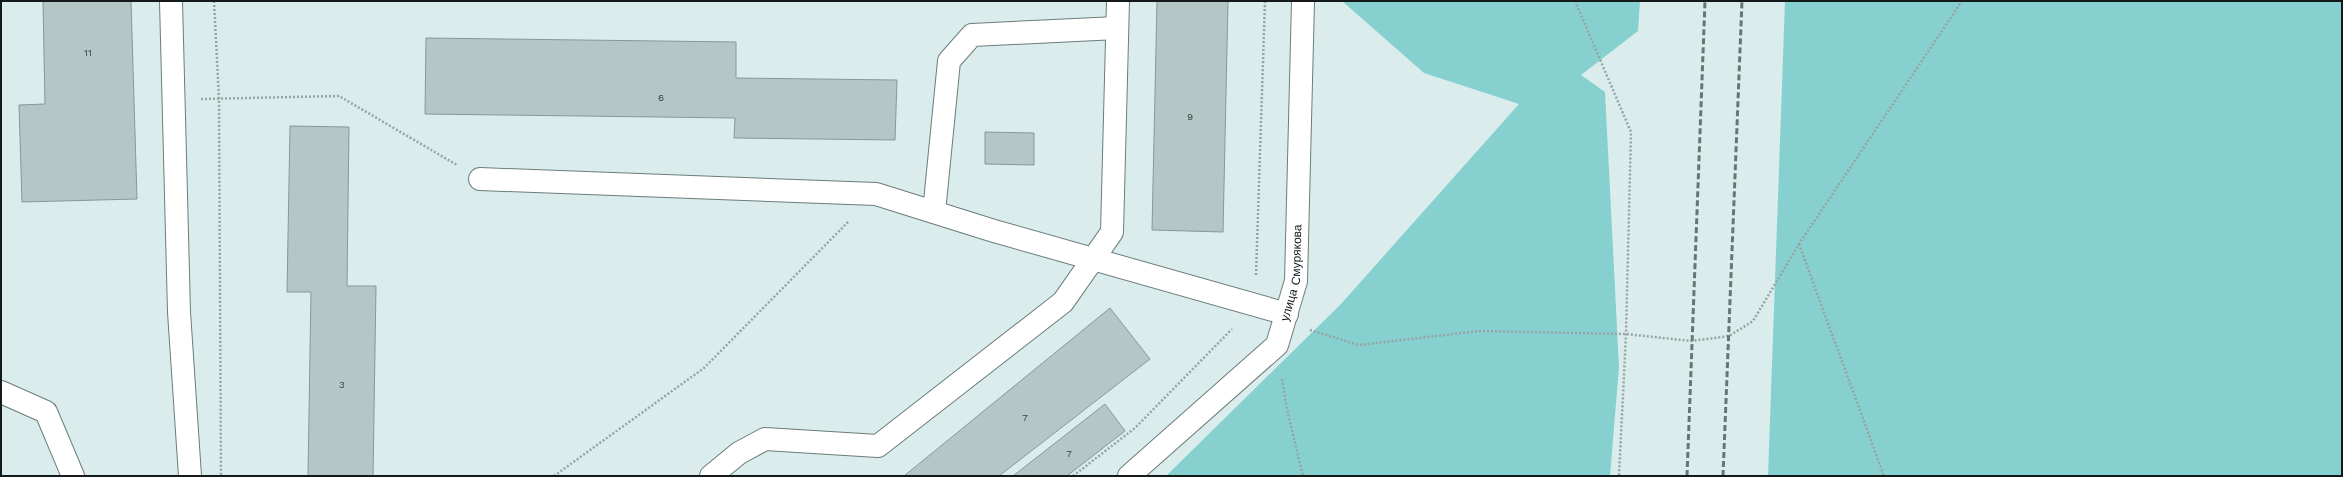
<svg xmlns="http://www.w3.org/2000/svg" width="2343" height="477" font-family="'Work Sans',sans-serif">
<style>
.green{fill:#86d1cf}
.building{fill:#b4c6c5;stroke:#869897}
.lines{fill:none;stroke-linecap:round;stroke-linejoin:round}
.minor-casing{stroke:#6b7c7b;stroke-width:24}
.path{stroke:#95a4a3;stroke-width:2.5;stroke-dasharray:2 2;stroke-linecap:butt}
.minor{stroke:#fff;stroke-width:22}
.rail{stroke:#697574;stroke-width:3;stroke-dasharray:6 3;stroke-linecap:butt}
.labels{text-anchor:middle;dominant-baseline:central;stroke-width:3;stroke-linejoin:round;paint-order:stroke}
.number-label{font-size:10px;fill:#3b4544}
.street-label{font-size:12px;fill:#131a19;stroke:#fff}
</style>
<rect width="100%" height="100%" fill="#daedec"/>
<!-- green -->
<path class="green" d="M1342,1H1640L1638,31L1581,75L1605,92L1619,367L1610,476H1166L1341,304L1519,104L1424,73Z
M1785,1H2342V476H1768Z"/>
<!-- building -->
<path class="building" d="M43,1H131L137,199L22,202L19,105L45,104Z
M1157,1H1228L1223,232L1152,230Z
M426,38L736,42V78L897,80L895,140L734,138L735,118L425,114Z
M290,126L349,127L347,286H376L373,476H308L311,292H287Z
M985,132L1034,133V165L985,164Z
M1110,308L1150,359L999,476H904Z
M1105,404L1125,431L1067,476H1013Z"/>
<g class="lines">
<!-- minor casing -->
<g class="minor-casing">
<g id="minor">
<path d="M171,1L179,312L190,476"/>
<path d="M480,179L876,194L994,231L1287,314"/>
<path d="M934,212L949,61L972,35L1117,28"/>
<path d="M1,392L46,412L73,476"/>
<path d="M711,476L739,453L765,439L878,446L1063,302L1112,232L1118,1"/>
<path id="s1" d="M1129,476L1277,345L1296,281L1303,1"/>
</g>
</g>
<!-- path -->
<path class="path" d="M214,1L219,99L221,476
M1575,1L1631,132L1626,334L1619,476
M201,99L339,96L457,165
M1799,244L1884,476
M1256,275L1265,1
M1310,330L1359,345L1479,331L1626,334L1691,341L1729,336L1753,321L1799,244L1962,1
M1282,379L1287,410L1303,476
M554,476L704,368L848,222
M1073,476L1135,428L1232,329"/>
<!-- minor -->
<use href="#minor" class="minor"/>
<!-- rail -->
<path class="rail" d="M1687,476L1705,1
M1723,476L1742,1"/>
</g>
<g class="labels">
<!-- number labels -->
<g class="number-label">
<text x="88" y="52">11</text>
<text x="661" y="97">6</text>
<text x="1190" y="116">9</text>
<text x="342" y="384">3</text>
<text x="1025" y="417">7</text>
<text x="1069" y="453">7</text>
</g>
<!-- street labels -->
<g class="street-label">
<text stroke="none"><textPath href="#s1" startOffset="272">улица Смурякова</textPath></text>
</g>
</g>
<!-- border -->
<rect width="2343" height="477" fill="none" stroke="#131a19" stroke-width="4"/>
</svg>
